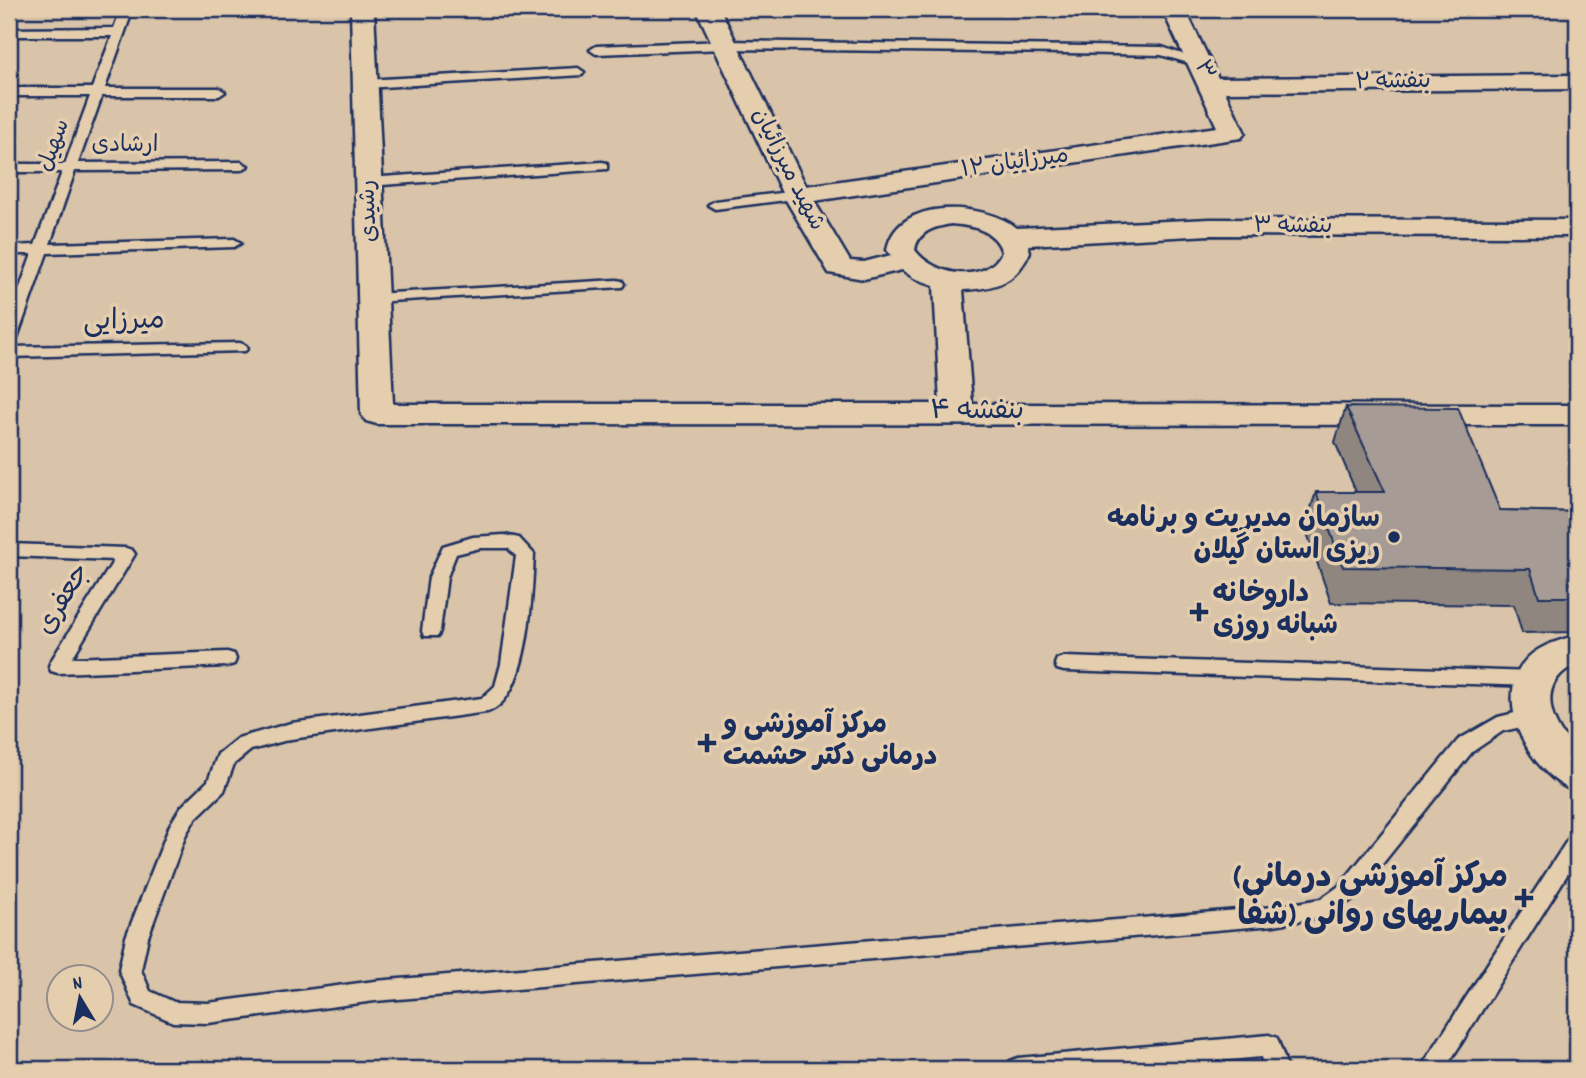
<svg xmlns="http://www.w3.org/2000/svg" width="1586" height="1078" font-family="Dekko,'Playpen Sans Arabic',sans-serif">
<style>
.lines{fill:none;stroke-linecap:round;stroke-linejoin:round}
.lane-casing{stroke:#1b2f5e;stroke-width:5}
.street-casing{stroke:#1b2f5e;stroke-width:5}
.lane{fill:#e5ceae;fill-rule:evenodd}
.street{fill:#e5ceae;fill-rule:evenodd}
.wall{fill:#908680;stroke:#1b2f5e;stroke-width:2}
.building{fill:#a79c95;stroke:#1b2f5e;stroke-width:2}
.poi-dot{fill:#1b2f5e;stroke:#e5ceae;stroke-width:2.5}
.labels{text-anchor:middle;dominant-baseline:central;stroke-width:7;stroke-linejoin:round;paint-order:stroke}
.far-street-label{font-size:23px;fill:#1b2f5e;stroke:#e5ceae}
.street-label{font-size:28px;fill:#1b2f5e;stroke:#e5ceae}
.poi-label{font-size:28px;font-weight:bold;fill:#1b2f5e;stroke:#e5ceae;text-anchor:start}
.near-poi-label{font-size:33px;font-weight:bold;fill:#1b2f5e;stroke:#e5ceae;text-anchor:end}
</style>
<rect width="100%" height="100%" fill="#d9c4a9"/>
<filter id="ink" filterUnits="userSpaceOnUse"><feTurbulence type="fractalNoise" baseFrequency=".0143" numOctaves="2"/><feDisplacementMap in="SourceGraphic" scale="14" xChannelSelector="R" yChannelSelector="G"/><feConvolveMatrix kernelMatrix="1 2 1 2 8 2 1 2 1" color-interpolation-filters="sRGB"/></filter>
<g filter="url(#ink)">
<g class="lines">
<!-- lane casing -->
<g class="lane-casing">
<path id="lane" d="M121,9H133L105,88H219L225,92L219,96H102L78,163L241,162L248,166L241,170L75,171L50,244L234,239L241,243L234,247L47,253L17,338L9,343V318L32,254H9V246L35,245L62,172H9V164H65L90,96H9V88H92L112,36H9V29L114,28Z
M725,41L1162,47L1205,62L1199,66L1161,55L1067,53L725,49L596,54L590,50L596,46Z
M578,68L584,72L582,75L365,88L359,84L365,80Z
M602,162L607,163V169L368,186L361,182L368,178Z
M797,191L804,195L802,198L715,209L708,205L715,201Z
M617,280L622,281L624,284L622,287L373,302L366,298L373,294Z
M240,343L245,345L248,348L245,351L9,357V347Z
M504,535L519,538L534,554C532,593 530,699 487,712L291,739L251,750L234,764L224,791L195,819L186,834L148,937L141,970L150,991L174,1002L208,1003L375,981L1274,907L1321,899L1339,886L1458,740L1498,717L1523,711L1540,713L1543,718L1540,723L1503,731L1472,752L1355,898L1326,916L1274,925L375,1001L208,1023L173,1022L134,1005L119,970L126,937L170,825L181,807L208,781L218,754L238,738L291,723L482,698L495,686L501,664L516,556L508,548H480L456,554L447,577L440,631L438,636H424L422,631L429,577L443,546L473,537Z
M9,544L126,548L132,550L135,554L72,658L227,652L234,654L236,659L234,664L227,666L58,673L51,671L49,666L51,661L114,560L9,556Z
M1064,657L1534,672L1541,674L1544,679L1541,684L1534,686L1064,671L1057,669L1055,664L1057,659Z
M1577,833V859L1445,1069H1420L1570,836Z
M1269,1035L1277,1038L1288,1069H1264L1261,1057L1134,1069H1006L1010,1061L1018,1058Z"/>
</g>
<!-- street casing -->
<g class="street-casing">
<path id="street" d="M351,9H374L393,404H940L934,285L914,278L902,270L864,279L829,273L783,195L696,9H720L806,186L1217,127L1162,9H1185L1218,78L1577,75V89L1225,92L1245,133L1241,138L814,201L850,261L864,262L891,255L887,250C896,196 984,202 1017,228L1210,219L1577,220V236L1210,235L1028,245L1030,252C1016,283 996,288 963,290L972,404L1577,405V425L377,424L366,421L361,414ZM951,224C972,226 995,229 1002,252C986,285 934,276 915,250C918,231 934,227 951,224Z
M1577,635V664C1546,677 1544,705 1561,732C1566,738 1575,746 1577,754C1580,765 1578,781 1577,792C1533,778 1492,704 1524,662C1537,646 1558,641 1577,635Z"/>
</g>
<!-- lane -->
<use href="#lane" class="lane"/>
<!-- street -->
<use href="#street" class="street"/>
</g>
<!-- wall -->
<path class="wall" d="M1346,407L1500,510L1577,512V632L1522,633L1514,605L1331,603L1305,527L1316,492H1356L1335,442Z"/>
<!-- building -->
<path class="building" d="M1346,407L1458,408L1500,510L1577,512V597H1539L1530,569L1343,567L1316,492H1385Z"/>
</g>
<!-- markers -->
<g class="poi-dot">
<circle cx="1394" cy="537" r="7"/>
<path d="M1195.5 601.5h7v7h7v7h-7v7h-7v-7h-7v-7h7z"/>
<path d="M703.5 732.5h7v7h7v7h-7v7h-7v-7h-7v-7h7z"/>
<path d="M1520.5 887.5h7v7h7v7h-7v7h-7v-7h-7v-7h7z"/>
</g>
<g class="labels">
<!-- far-street labels -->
<g class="far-street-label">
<text transform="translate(1203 71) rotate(65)">۳</text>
<text transform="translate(1393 83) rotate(-1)">بنفشه ۲</text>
<text transform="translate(55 146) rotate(-70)">سهیل</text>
<text x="125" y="146">ارشادی</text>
<text transform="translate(1015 164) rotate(-8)">میرزائیان ۱۲</text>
<text transform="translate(787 170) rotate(63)">شهید میرزائیان</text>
<text transform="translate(370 211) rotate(-92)">رشیدی</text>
<text x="1293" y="227">بنفشه ۳</text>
</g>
<!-- street labels -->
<g class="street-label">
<text transform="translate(124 323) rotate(-1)">میرزایی</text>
<text x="977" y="413">بنفشه ۴</text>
<text transform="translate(65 600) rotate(-59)">جعفری</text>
</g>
<!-- poi labels -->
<g class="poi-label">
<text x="1380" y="521" text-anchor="end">سازمان مدیریت و برنامه<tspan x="1380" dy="32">ریزی استان گیلان</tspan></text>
<text x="1213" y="596">داروخانه<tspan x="1213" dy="32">شبانه روزی</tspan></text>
<text x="723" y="727">مرکز آموزشی و<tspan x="723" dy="32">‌درمانی دکتر حشمت</tspan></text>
</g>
<!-- near-poi labels -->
<g class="near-poi-label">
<text x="1508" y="879">(مرکز آموزشی درمانی<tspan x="1508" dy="38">بیماریهای روانی (شفا</tspan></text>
</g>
</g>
<!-- margin -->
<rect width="1586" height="1078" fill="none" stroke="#e5ceae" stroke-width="35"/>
<rect x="18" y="18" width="1551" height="1043" fill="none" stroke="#1b2f5e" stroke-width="2.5" filter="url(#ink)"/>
<!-- north arrow -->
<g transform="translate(80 998) rotate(350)"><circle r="33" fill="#e5ceae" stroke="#948e8e" stroke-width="2"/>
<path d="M0-5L12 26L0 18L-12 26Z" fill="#1b2f5e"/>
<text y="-10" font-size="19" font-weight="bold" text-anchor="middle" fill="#1b2f5e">N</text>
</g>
</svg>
